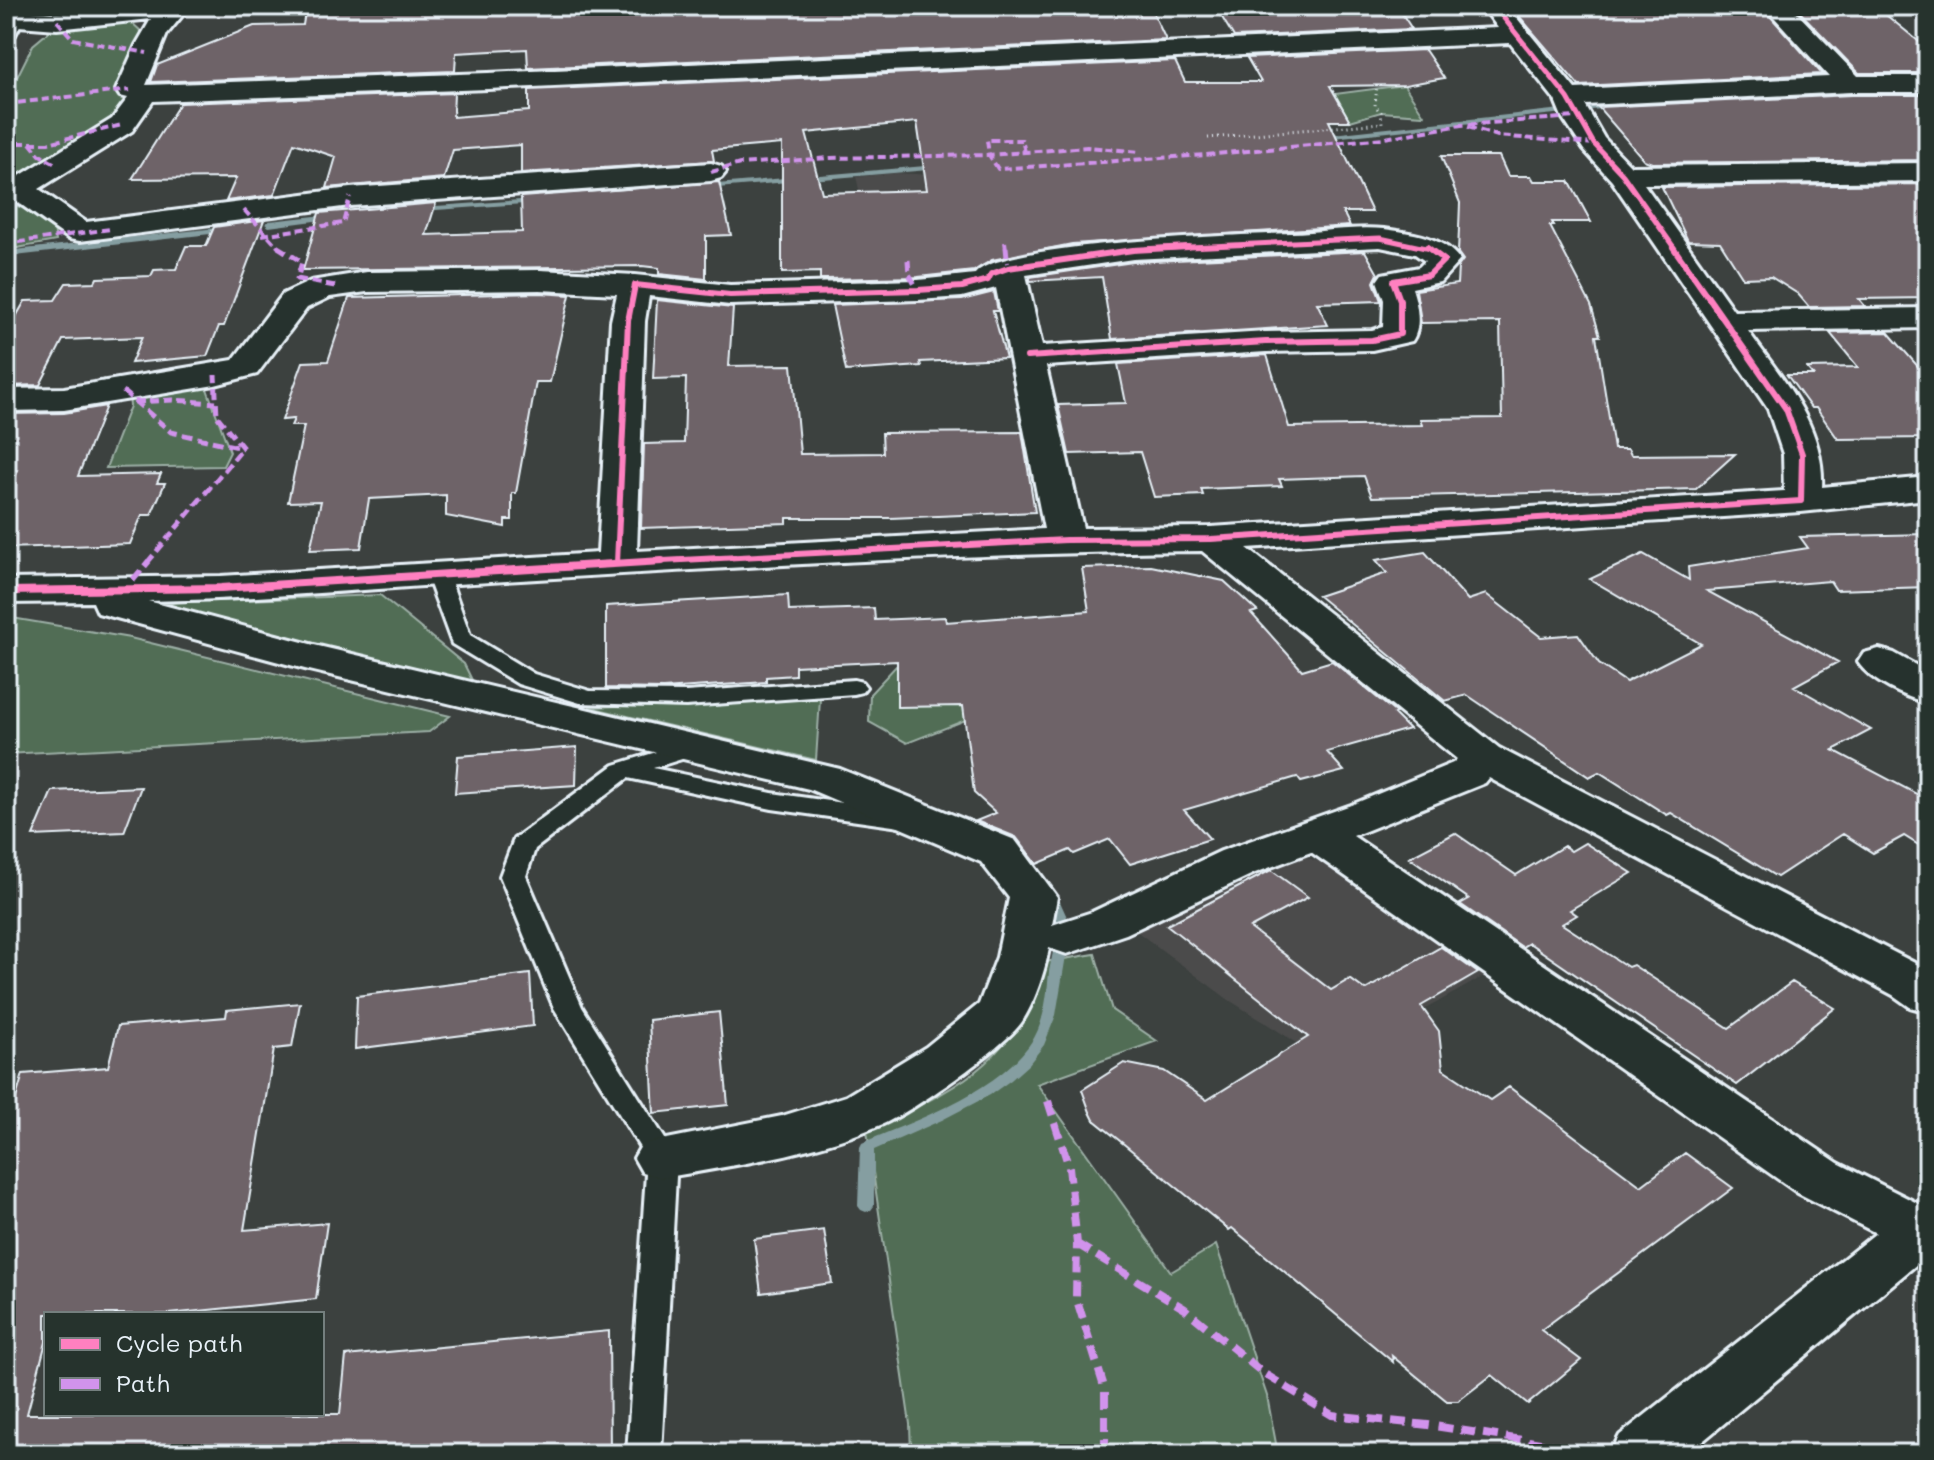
<svg xmlns="http://www.w3.org/2000/svg" width="1934" height="1460" font-family="Mali,sans-serif">
<style>
.built{fill:#4b4b4b}
.green{fill:#516d54;stroke:#9cafa6;stroke-width:2}
.lines{fill:none;stroke-linecap:round;stroke-linejoin:round}
.stream{fill:#859ea1;fill-rule:evenodd}
.building{fill:#6e6368;stroke:#e8f1f8;stroke-width:2;fill-rule:evenodd}
.lane-casing{stroke:#e8f1f8;stroke-width:6}
.street-casing{stroke:#e8f1f8;stroke-width:6}
.highway-casing{stroke:#e8f1f8;stroke-width:6}
.path{stroke:#e8f1f8;stroke-width:3;stroke-dasharray:1 4;stroke-linecap:butt}
.lane{fill:#26332d;fill-rule:evenodd}
.street{fill:#26332d;fill-rule:evenodd}
.highway{fill:#26332d;fill-rule:evenodd}
.quiet-far3{stroke:#d193ec;stroke-width:4;stroke-dasharray:8 4;stroke-linecap:butt}
.quiet-far2{stroke:#d193ec;stroke-width:5;stroke-dasharray:10 5;stroke-linecap:butt}
.quiet-far1{stroke:#d193ec;stroke-width:6;stroke-dasharray:12 6;stroke-linecap:butt}
.quiet{stroke:#d193ec;stroke-width:8;stroke-dasharray:15 8;stroke-linecap:butt}
.cycleway-far2-casing{stroke:#26332d;stroke-width:8}
.cycleway-far1-casing{stroke:#26332d;stroke-width:10}
.cycleway-casing{stroke:#26332d;stroke-width:13}
.cycleway-far2{stroke:#ff80c0;stroke-width:5}
.cycleway-far1{stroke:#ff80c0;stroke-width:6}
.cycleway{stroke:#ff80c0;stroke-width:8}
</style>
<rect width="100%" height="100%" fill="#3c413f"/>
<filter id="ink" filterUnits="userSpaceOnUse"><feTurbulence type="fractalNoise" baseFrequency=".0125" numOctaves="2"/><feDisplacementMap in="SourceGraphic" scale="16" xChannelSelector="R" yChannelSelector="G"/><feConvolveMatrix kernelMatrix="1 2 1 2 8 2 1 2 1" color-interpolation-filters="sRGB"/></filter>
<g filter="url(#ink)">
<!-- built -->
<path class="built" d="M896,173L935,175L958,285L883,289L856,177Z
M1296,854L1375,880L1502,966L1329,1063L1229,1000L1131,927Z"/>
<!-- green -->
<path class="green" d="M86,21H130L144,34L136,98L118,123L18,178L6,179V99L33,45L52,29Z
M1404,85L1424,115L1381,112L1350,121L1335,94Z
M6,201L53,221L56,241L6,250Z
M206,386L230,452L223,466L106,468L130,406L129,396Z
M380,595L464,664L474,684L107,605Z
M6,617L130,638L450,716L429,732L6,754Z
M896,666L962,674L971,718L907,743L869,722L870,694Z
M820,699L816,760L589,707Z
M1095,954L1112,1010L1157,1041L1037,1084L1171,1272L1216,1245L1267,1396L1278,1454H911L910,1424L867,1131C952,1089 1018,1066 1039,963Z"/>
<g class="lines">
<!-- stream -->
<path class="stream" d="M1813,91H1928V95H1813Z
M1654,99H1657V103L1323,139L1319,137L1323,135Z
M937,165L941,167L940,169L705,189L701,187L705,185Z
M535,199H538V203L422,211L418,209L422,207Z
M334,214H337V218L269,227L265,224L269,221Z
M225,227L228,228V232L6,257V251Z
M1050,891L1057,895L1071,926L1056,1015L1044,1045L1029,1064L1011,1080L990,1095L942,1120L874,1150V1206L871,1210L866,1212L861,1210L858,1206L860,1147L862,1143C917,1119 1000,1092 1034,1038C1045,1019 1047,993 1049,972C1051,961 1058,931 1056,923C1054,914 1047,904 1043,895Z"/>
</g>
<!-- building -->
<path class="building" d="M306,6H1144L1151,8L1166,40L528,68L527,49L456,53L455,71L151,82L157,65L254,26L303,25Z
M1215,6H1397L1412,29L1234,37Z
M1516,6H1761L1822,74L1579,86L1514,10H1520Z
M1794,6H1875L1928,49V73H1859Z
M1425,50L1444,78L1405,85L1330,86L1350,121H1329L1372,212H1343L1350,226L1072,244L992,260L974,271L918,277L826,279H820V272L782,273V144L712,150L714,161L521,173V145L453,150L444,178L327,188L336,157L294,143L274,195L226,201L236,178L132,179L180,103L454,93L453,117L529,111V90L1175,61L1185,82H1261L1247,58ZM917,122L927,190L822,193L806,133Z
M1851,95H1928V160L1652,163L1644,160L1598,107Z
M1441,156H1499L1508,176H1531L1534,181H1569L1591,222H1552L1554,226H1550L1591,305L1600,336H1596L1614,449H1628L1631,455L1735,454L1696,489L1372,497L1364,476L1279,479L1282,486L1201,489L1203,495L1154,497L1140,452L1069,454L1058,405L1126,403L1118,364L1267,355L1289,427L1422,425L1420,419L1502,418L1500,322L1421,323L1416,290L1457,284L1458,267L1463,260L1458,253L1460,203Z
M719,182L731,235L706,236V279L659,274V268L642,266L303,270L319,213L436,203L426,235L522,232L521,197Z
M1928,184V298L1859,299L1865,306L1809,307L1798,294L1771,277L1743,278L1720,242L1688,241L1662,187Z
M264,220L224,326H219L207,356L131,363L142,337L63,340L40,385L6,386V334L25,301L55,300L66,283L95,282L97,278L151,276L154,270L176,269L186,246H206L214,227Z
M1365,251L1378,274L1374,282L1381,301L1317,303L1328,325L1112,339L1102,277L1030,281V277L1133,262Z
M994,292L998,311H993L1006,358L920,362L921,366L846,371L832,305L962,300Z
M540,293L570,295L550,382H536L516,493H512V520H505V527L446,516V495L369,499L361,548L310,550L321,501L288,502L304,426H291L294,419L282,420L303,362L328,361L349,298Z
M657,300L733,308L729,366L792,365L800,454L883,453L882,433L1022,432L1035,512L890,518H787V523L641,528L644,444L684,443L686,378L653,379Z
M1888,332L1928,378V438L1838,439L1816,408H1811L1787,375H1813L1807,368L1858,367L1830,333Z
M106,406L78,476L161,474L157,483H165L151,515H142L130,544L6,548V499L18,470H6V414L64,413Z
M1928,534V587L1836,590L1830,581L1707,591L1838,662L1794,686L1871,730L1833,750L1928,800V851L1904,836L1873,853L1843,834L1777,877L1671,813L1667,815L1599,772L1589,777L1467,695L1445,701L1318,596L1387,573L1376,560L1425,552L1468,600L1486,594L1541,637L1578,634L1599,664L1626,682L1701,644L1590,579L1643,554L1689,580L1688,567L1808,548L1800,537Z
M1151,566L1224,581L1257,611L1251,613L1302,670L1332,661L1396,713L1394,714L1409,729L1327,752L1344,771L1301,782L1297,777L1184,810L1210,839L1130,864L1110,839L1074,854L1070,850L1037,864L1016,837L976,821L996,813L974,793L963,706L897,707V661L795,666V675L766,677V682L663,689L606,688V606L788,595L789,611L874,608L875,620L945,617L946,622L1089,611L1082,568Z
M577,747L576,785L455,793L458,756Z
M141,787L124,832L33,836L52,791Z
M1455,833L1516,875L1564,846L1571,851L1585,843L1632,873L1570,910L1577,915L1562,924L1628,967L1633,965L1729,1028L1792,982L1835,1008L1737,1085L1529,943L1522,947L1460,904L1469,899L1409,857Z
M1271,870L1308,897L1250,928L1331,990L1350,979L1365,990L1441,947L1478,973L1421,1006L1439,1031L1443,1069L1490,1100L1509,1087L1641,1186L1685,1153L1733,1188L1541,1330L1581,1360L1528,1404L1492,1375L1458,1401H1447L1392,1356L1393,1362L1232,1228L1229,1230L1125,1145L1094,1120L1090,1112L1082,1090L1124,1063L1164,1071L1207,1100L1308,1037L1167,925Z
M530,974L533,1026L355,1049L357,996Z
M300,1003L292,1047L274,1049L244,1230L327,1223L316,1299L169,1314H46V1342L27,1414H340L346,1356L609,1331L610,1454H6V1132L23,1074L108,1067L118,1026L226,1017L227,1010Z
M719,1012L728,1105L654,1113L649,1020Z
M824,1230L832,1283L761,1293L754,1239Z"/>
<g class="lines">
<!-- lane casing -->
<g class="lane-casing">
<path id="lane" d="M437,566L448,573L470,635L534,674L590,691L686,692L854,680L862,682L866,687L862,692L854,694L686,706L580,703L518,684L452,644L426,573Z
M689,742L698,744L701,749L698,754L653,768L772,793L900,811L909,813L913,819L909,825L900,827L772,809L628,778L535,849L526,876L582,1007L677,1158L661,1454H627L647,1159L554,1008L500,876L514,839L614,765Z"/>
</g>
<!-- street casing -->
<g class="street-casing">
<path id="street" d="M130,6H190L167,34L146,85L488,73L1498,28L1482,6H1507L1575,89L1829,77L1764,6H1790L1858,76H1928V92H1851L1585,105L1604,138L1631,166L1928,163V181L1644,184L1734,311L1928,308V328L1748,331C1782,379 1825,425 1822,487L1928,477V499L1801,512L1247,548L1499,748L1928,970V1012L1910,1007L1893,995L1489,778L1485,783L1353,836L1838,1163L1919,1204L1928,1201V1255L1687,1454H1610L1620,1435L1876,1233L1798,1193L1311,852L1255,873L1126,934L1067,954L1049,948C1045,971 1034,1004 1021,1023C1002,1049 913,1111 883,1124C813,1154 736,1165 662,1178L642,1172L634,1158L642,1144L782,1116L846,1096L926,1047L979,1004L997,957L1009,898L981,862L809,789L305,669L98,613L93,602L6,603V579L221,576L598,553L611,321L617,294L540,290L367,292L330,297L307,308L257,374L215,385L64,410L6,411V389L64,388L233,360L283,294L311,281L367,272L540,270L635,275L730,285L918,280L975,274C997,242 1244,235 1292,233C1321,232 1355,226 1384,229C1411,233 1443,236 1460,260L1440,282L1412,288C1417,303 1422,327 1412,341L1372,350L1266,352L1046,366L1083,528L1211,527L1784,491L1783,454L1768,409L1612,181L1584,150L1562,117L1555,100L1510,43L488,89L153,101L132,131L39,189L86,222L350,188L711,163L721,166L726,172L721,178L711,181L350,206L80,241L69,239L12,198H6V180H13L112,119L128,98L120,96L116,90L136,45L151,19L57,29L6,25V9L57,13ZM1380,247L1415,254L1425,261L1419,267L1382,274L1377,281L1384,300L1383,327L1372,330L1266,332L1042,346L1026,275L1133,259ZM996,288L1044,529L637,551L645,321L649,296L730,305L918,300L962,297ZM1202,551L1457,759L1453,763L1351,805L1221,851L1092,912L1052,925L1057,897L1015,840L840,769L314,645L148,601C245,600 341,591 438,585C692,570 947,553 1202,551Z
M1879,649L1894,653L1928,672V703C1905,697 1871,682 1858,662L1864,653Z"/>
</g>
<!-- highway casing -->
<g class="highway-casing">
<path id="highway" d="M6,6H30L15,35L6,38Z"/>
</g>
<!-- path -->
<path class="path" d="M1208,138L1382,123L1381,112L1375,106L1377,85"/>
<!-- lane -->
<use href="#lane" class="lane"/>
<!-- street -->
<use href="#street" class="street"/>
<!-- highway -->
<use href="#highway" class="highway"/>
<!-- quiet-far3 -->
<path class="quiet-far3" d="M57,21L73,39L147,53
M6,104L130,90
M1468,127L1498,136L1594,144
M6,143H48L122,125
M30,143L40,155L57,165
M1025,152L1022,140H987L989,155L998,169L1205,155L1385,138L1461,125L1576,117
M711,172L740,164L831,158L989,155L1087,147L1141,152
M244,210L280,249
M262,235L343,223L350,197
M1005,242L1006,249
M6,244L110,229"/>
<!-- quiet-far2 -->
<path class="quiet-far2" d="M278,247L302,262L297,279L335,286
M1006,247L1008,268
M908,260L909,274L918,290
M123,391L171,432L243,448
M134,402L173,400L216,403
M147,563L243,448L217,416L215,375"/>
<!-- quiet-far1 -->
<path class="quiet-far1" d="M133,580L149,561"/>
<!-- quiet -->
<path class="quiet" d="M1048,1101L1069,1167L1077,1244L1076,1297L1105,1390V1454
M1077,1244L1185,1309L1263,1373L1332,1415L1428,1425L1610,1454"/>
<!-- cycleway-far2 casing -->
<g class="cycleway-far2-casing">
<path id="cycleway-far2" d="M1494,6L1568,98L1594,144L1623,175L1675,249
M1146,249L1380,238L1430,249"/>
</g>
<!-- cycleway-far1 casing -->
<g class="cycleway-far1-casing">
<path id="cycleway-far1" d="M1027,357L1266,342L1372,340L1400,334V300L1393,281L1429,275L1444,260L1427,247
M617,563L628,321L635,285L730,295L918,290L962,287L988,280L991,274L1008,268L1133,250L1188,247
M624,563L1066,540L1211,539L1801,501L1802,454L1786,409L1673,247"/>
</g>
<!-- cycleway casing -->
<g class="cycleway-casing">
<path id="cycleway" d="M6,591L221,588L662,561"/>
</g>
<!-- cycleway-far2 -->
<use href="#cycleway-far2" class="cycleway-far2"/>
<!-- cycleway-far1 -->
<use href="#cycleway-far1" class="cycleway-far1"/>
<!-- cycleway -->
<use href="#cycleway" class="cycleway"/>
</g>
</g>
<!-- margin -->
<rect width="1934" height="1460" fill="none" stroke="#26332d" stroke-width="32"/>
<rect x="16" y="16" width="1902" height="1428" fill="none" stroke="#e8f1f8" stroke-width="3" filter="url(#ink)"/>
<!-- legend -->
<rect x="44" y="1312" width="280" height="104" fill="#26332d" stroke="#747f7e" stroke-width="2"/>
<rect x="60" y="1338" width="40" height="12" fill="#ff80c0" stroke="#747f7e" stroke-width="2"/>
<text x="116" y="1352" font-size="24" fill="#e8f1f8">Cycle path</text>
<rect x="60" y="1378" width="40" height="12" fill="#d193ec" stroke="#747f7e" stroke-width="2"/>
<text x="116" y="1392" font-size="24" fill="#e8f1f8">Path</text>
</svg>
